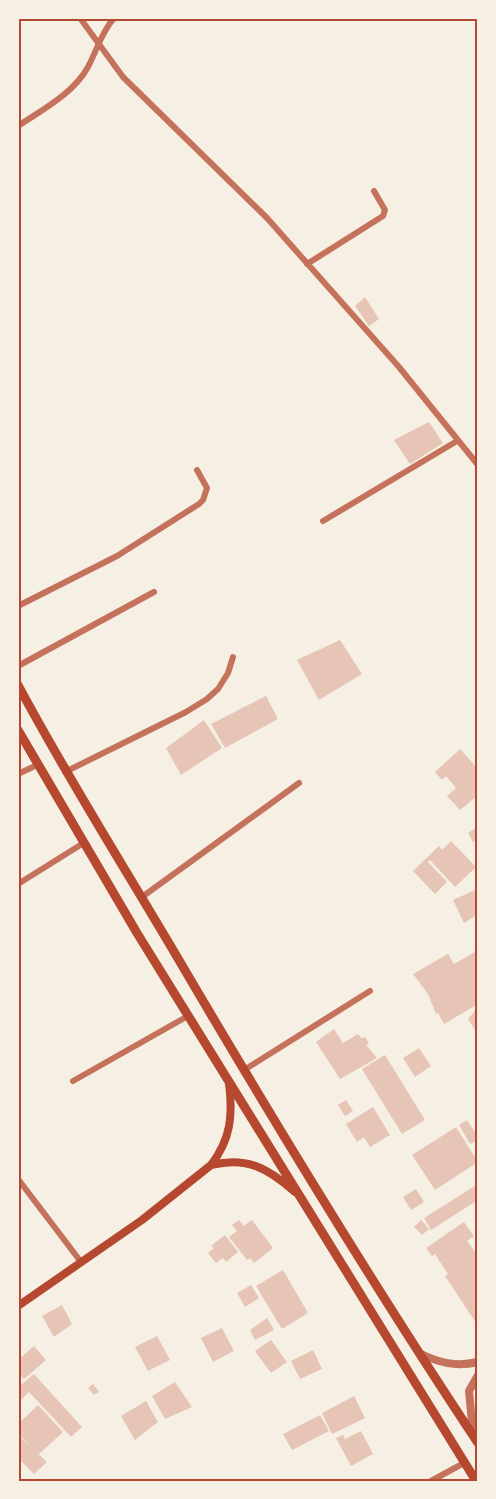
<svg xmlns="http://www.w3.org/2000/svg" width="496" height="1499" font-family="'Work Sans',sans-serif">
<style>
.building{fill:#e6c5b7}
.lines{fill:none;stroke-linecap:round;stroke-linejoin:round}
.minor{stroke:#c5725c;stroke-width:6}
.tertiary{stroke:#c5725c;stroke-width:8}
.secondary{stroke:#b5482f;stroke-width:8}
.trunk{stroke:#b5482f;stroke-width:9}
.neatline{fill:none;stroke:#b5482f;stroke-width:2}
</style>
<rect width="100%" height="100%" fill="#f6efe4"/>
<!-- building -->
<path class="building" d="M365,297L379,319L369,326L355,306Z
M429,422L443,443L410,464L394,440Z
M340,640L362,674L319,700L297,660Z
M266,696L278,719L225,748L211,724Z
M204,720L222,748L181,775L166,748Z
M460,749L478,769V795L460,810L447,796L456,788L446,776L442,780L435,772Z
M478,827V840L473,842L468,833Z
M451,841L476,867L455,887L430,860L428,862L447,882L435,894L413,871L439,846L442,850Z
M475,890L478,896V914L464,923L453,900Z
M478,950V1004L444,1024L438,1013L436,1014L428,994L413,974L448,954L454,964Z
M478,1007V1026L474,1029L468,1019Z
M334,1029L343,1043L358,1034L361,1038L365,1037L369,1043L366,1045L377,1058L340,1079L316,1042Z
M419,1048L431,1066L415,1077L403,1058Z
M385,1055L425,1120L402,1134L362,1069Z
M346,1100L353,1111L345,1116L338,1105Z
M373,1107L390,1135L370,1147L364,1137L357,1142L346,1124Z
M467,1120L474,1131L478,1129V1140L470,1144L459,1125Z
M456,1127L478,1162L435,1190L412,1155Z
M478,1184V1200L431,1230L424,1218Z
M416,1189L424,1202L411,1210L403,1197Z
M239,1220L244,1226L252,1220L273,1248L254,1263L250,1258L247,1260L229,1237L237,1231L232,1225Z
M421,1220L429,1229L422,1235L414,1227Z
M464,1222L474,1236L467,1241L478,1256V1326L445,1276L448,1274L435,1254L432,1256L426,1248Z
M225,1235L238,1252L226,1262L223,1258L216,1263L208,1253L214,1248L211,1246Z
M283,1270L308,1313L282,1329L256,1286Z
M251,1285L259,1298L245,1307L237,1293Z
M62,1305L72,1324L54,1337L42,1316Z
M267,1318L274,1330L255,1340L250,1330Z
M222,1328L234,1351L213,1362L201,1338Z
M157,1336L170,1360L148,1371L135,1347Z
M271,1340L287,1362L271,1373L255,1351Z
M34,1346L46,1360L24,1379L18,1372V1360Z
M313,1350L322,1369L300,1379L291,1361Z
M34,1374L82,1427L71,1437L29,1392L18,1403V1380L22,1384Z
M175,1382L192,1407L165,1419L152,1396Z
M93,1384L99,1392L94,1395L88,1388Z
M354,1396L365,1418L332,1434L322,1413Z
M146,1401L158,1422L135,1440L121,1416Z
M38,1405L63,1432L38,1455L18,1433V1424Z
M320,1415L329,1431L292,1450L283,1434Z
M361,1431L373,1454L351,1466L336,1438L343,1435L345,1439Z
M18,1435L47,1462L34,1474L18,1458Z"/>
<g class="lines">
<!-- minor -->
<path class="minor" d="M80,18L123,77L267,218L399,367L478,465
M18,126C42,110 74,93 88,67C97,50 101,33 114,18
M307,264L383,216L385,210L374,191
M323,521L457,441
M18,606L117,556L199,504L203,500L207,488L197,470
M18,666L154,592
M65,772L186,712L207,699L218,689L228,673L233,657
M18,774L37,765
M18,884L82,844
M142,897L299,783
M244,1070L370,991
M73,1081L188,1016
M18,1179L81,1262
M431,1481L464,1463"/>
<!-- tertiary -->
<path class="tertiary" d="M419,1353C439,1363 456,1367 478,1362
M473,1434L469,1391L478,1375"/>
<!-- secondary -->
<path class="secondary" d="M212,1165C247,1156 269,1169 295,1192
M18,1306L142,1220L211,1165C231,1139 233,1115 229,1083"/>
<!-- trunk -->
<path class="trunk" d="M18,685C66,775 121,862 173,950C271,1117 371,1282 478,1443
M18,730L137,933L476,1481"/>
</g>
<!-- border -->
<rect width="496" height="1499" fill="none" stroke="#f6efe4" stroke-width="39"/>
<rect x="20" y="20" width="456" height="1460" class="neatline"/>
</svg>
